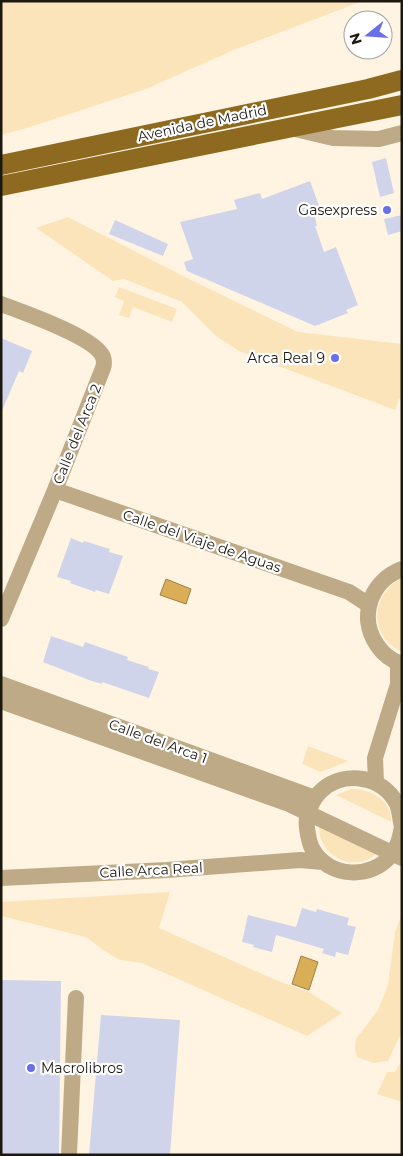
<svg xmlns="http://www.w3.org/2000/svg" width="403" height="1156" font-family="Montserrat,sans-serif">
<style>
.green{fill:#fce4ba}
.water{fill:#daad57;stroke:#a18042}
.building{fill:#cfd4eb}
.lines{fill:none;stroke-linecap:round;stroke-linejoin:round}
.minor{stroke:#beaa87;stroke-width:16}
.major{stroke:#8e6a20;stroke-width:20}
.poi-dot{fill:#696fe8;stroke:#fff;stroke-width:2}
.labels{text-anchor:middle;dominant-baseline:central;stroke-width:4.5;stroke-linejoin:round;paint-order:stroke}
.street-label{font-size:14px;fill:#1c1810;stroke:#fff}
.poi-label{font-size:14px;fill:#1c1810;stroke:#fff;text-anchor:end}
</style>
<rect width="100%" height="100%" fill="#fef4e1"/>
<!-- green -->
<path class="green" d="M1,1H363L236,49L146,89L30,127L1,135Z
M68,217L181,275L298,332L402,344V400L399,399L395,410L239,351L216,336L182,302L124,279L113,281L36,228Z
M119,287L177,309L172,322L133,307L129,318L119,315L124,301L115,297Z
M402,578V652C368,636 370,595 402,578Z
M308,746L348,761L321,772L302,764Z
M351,789C370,788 393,801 391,822L336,795Z
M319,827L377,853C355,874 319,857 319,827Z
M170,892L159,928L278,981L309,992L342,1013L307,1036L142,963L120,960L103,950L86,937L1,916V902Z
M402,914V1031L388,1061L373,1063L357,1057L355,1049L356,1039L378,1010L388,985L395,932Z
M402,1060V1102L377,1094L387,1072H395Z"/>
<!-- water -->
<path class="water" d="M166,579L191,589L186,604L160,595Z
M301,956L318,962L309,990L292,984Z"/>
<!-- building -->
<path class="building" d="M386,158L394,193L380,197L372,162Z
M310,181L321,211L314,213L317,226H315L324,252L336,247L358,305L346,310L348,313L315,326L187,271L184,262L193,259L180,222L237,209L234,200L260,193L262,199Z
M402,215V231L388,235L384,219Z
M115,220L168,244L163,256L109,234Z
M1,338L32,351L23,373L19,371L1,413Z
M71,538L83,543L84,541L110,549L109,552L123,556L109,594L96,590L95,592L70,583L71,581L57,577Z
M51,636L83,647L85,642L128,657L127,660L149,667L148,669L159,672L149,698L102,682V684L89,680L43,662Z
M302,908L316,912L317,909L349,918L347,925L356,927L348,955L336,952L335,957L322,953L324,949L276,935L272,952L253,947L254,945L242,942L248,915L296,927Z
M1,980L61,981L59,1155H1Z
M101,1015L180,1020L170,1155H89Z"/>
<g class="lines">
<!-- minor -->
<path class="minor" d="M291,128L333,138L379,139L402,133
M1,304C22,312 95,337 103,357C104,360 104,365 103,368L55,490L1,619
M55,490L349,592L369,605
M402,569C370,581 358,617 377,645C383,654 392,661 402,664
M1,684L315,798
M1,701L289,804L402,858
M376,783L375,758L398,684V663
M402,827C400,820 400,811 397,804C383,776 345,770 322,790C312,799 305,815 307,828C308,836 309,844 313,850C329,878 372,880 391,855C398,847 400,837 402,827
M1,878L167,870L300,860L323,862
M69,1155L76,998"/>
<!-- major -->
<path class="major" d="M1,165L368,89L402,80
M1,186L402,105"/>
</g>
<!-- markers -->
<g class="poi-dot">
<circle cx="387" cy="210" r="5"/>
<circle cx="335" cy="358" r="5"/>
<circle cx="31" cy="1068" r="5"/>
</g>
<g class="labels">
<!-- street labels -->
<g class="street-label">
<text transform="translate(202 123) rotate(-12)">Avenida de Madrid</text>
<text transform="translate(77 434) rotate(-68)">Calle del Arca 2</text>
<text transform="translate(202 541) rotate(19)">Calle del Viaje de Aguas</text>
<text transform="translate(158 741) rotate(20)">Calle del Arca 1</text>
<text transform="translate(151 870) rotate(-3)">Calle Arca Real</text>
</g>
<!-- poi labels -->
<g class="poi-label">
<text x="377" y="210">Gasexpress</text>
<text x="325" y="358">Arca Real 9</text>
<text x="41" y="1068" text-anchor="start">Macrolibros</text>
</g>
</g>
<!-- border -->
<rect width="403" height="1156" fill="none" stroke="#1c1810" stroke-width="5"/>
<!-- north arrow -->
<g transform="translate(368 35) rotate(253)"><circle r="24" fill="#ffffff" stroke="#a4a39f"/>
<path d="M0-4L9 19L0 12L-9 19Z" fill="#696fe8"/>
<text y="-8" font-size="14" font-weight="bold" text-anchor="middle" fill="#1c1810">N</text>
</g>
</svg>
